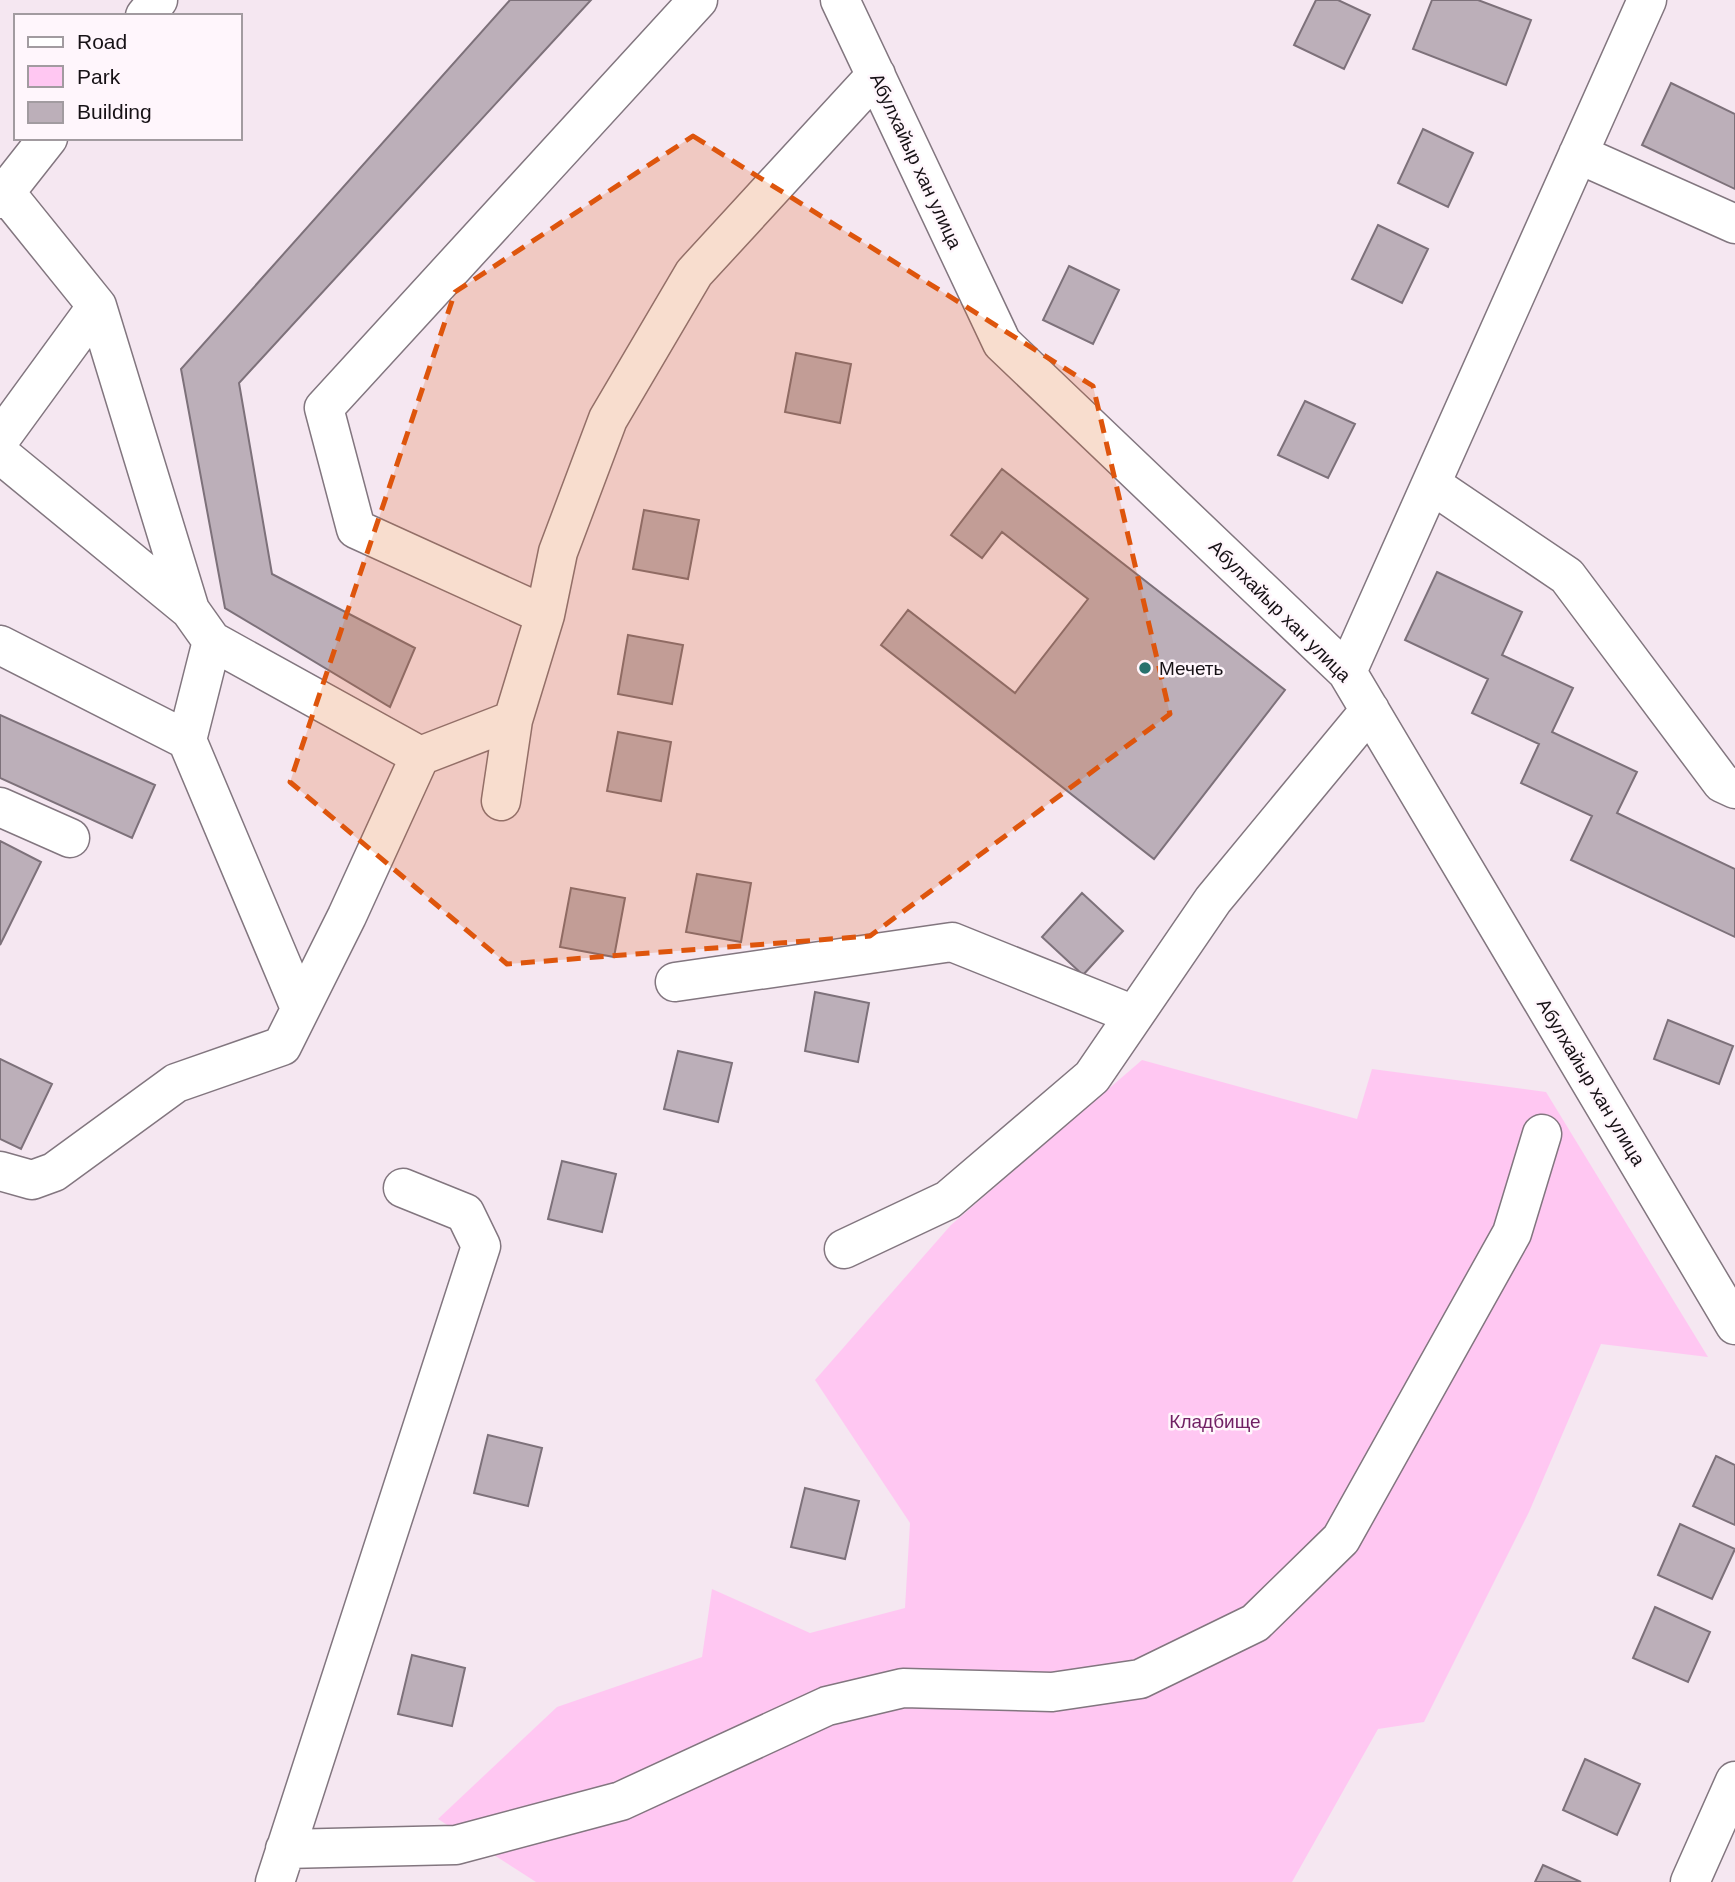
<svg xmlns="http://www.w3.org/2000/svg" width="1735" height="1882" font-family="Helvetica,sans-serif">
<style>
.green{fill:#ffc7f2}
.building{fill:#bcafb9;stroke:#7d717a;stroke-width:2}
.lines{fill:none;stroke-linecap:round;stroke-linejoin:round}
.minor-casing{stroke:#82767f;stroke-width:41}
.minor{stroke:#fff;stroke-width:38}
.marked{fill:#de550c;fill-opacity:0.2;stroke:#de550c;stroke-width:5;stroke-dasharray:14 9;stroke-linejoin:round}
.poi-dot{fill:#27716d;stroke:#fff6fc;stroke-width:2.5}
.labels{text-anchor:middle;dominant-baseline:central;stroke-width:5;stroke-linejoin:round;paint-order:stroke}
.street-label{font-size:19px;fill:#171216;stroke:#fff6fc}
.poi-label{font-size:19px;fill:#171216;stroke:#fff6fc;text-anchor:start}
.park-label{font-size:19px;fill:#701f63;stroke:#fff6fc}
</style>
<rect width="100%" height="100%" fill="#f5e7f1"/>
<!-- green -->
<path class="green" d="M1142,1060L1357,1119L1372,1069L1546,1092L1708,1357L1601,1344L1529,1512L1424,1722L1378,1729L1292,1882H536L438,1819L557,1707L702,1657L712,1589L810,1633L905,1608L910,1523L815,1380L951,1225Z"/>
<!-- building -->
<path class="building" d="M510,0H591L239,383L272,574L415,648L390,707L225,608L181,369Z
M1316,0H1338L1370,15L1344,69L1294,45Z
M1432,0H1478L1531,20L1506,85L1413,49Z
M1671,83L1735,114V189L1642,145Z
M1423,129L1473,153L1448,207L1398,183Z
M1378,225L1428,249L1402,303L1352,279Z
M1069,266L1119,290L1093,344L1043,320Z
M796,353L851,364L840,423L785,412Z
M1305,401L1355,424L1328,478L1278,455Z
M1002,469L1285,690L1154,859L881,645L908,610L1015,693L1088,599L1002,532L982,558L951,535Z
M644,510L699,520L688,579L633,569Z
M1437,572L1522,612L1502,655L1573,688L1552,732L1637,772L1617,813L1735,869V937L1571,860L1592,816L1521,783L1539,744L1472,713L1488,679L1405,640Z
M628,635L683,645L672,704L618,694Z
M0,715L155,785L132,838L0,778Z
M618,732L671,742L661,801L607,791Z
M0,841L41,862L0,945Z
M697,874L751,883L741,942L686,932Z
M571,888L625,898L614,957L560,947Z
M1082,893L1123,931L1083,975L1042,937Z
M815,992L869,1003L858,1062L805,1051Z
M1668,1020L1733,1046L1719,1084L1654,1059Z
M678,1051L732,1063L718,1122L664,1109Z
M0,1059L52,1084L21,1149L0,1139Z
M562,1161L616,1174L602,1232L548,1219Z
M488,1435L542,1448L528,1506L474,1493Z
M1716,1456L1735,1465V1525L1693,1506Z
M805,1488L859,1501L845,1559L791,1547Z
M1680,1524L1735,1549L1712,1599L1658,1575Z
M1655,1607L1710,1632L1688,1682L1633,1658Z
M412,1655L465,1668L452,1726L398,1714Z
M1585,1759L1640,1784L1617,1835L1563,1810Z
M1543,1865L1581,1882H1535Z"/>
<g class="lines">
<!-- minor casing -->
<g class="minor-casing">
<path id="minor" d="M840,0L1002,343L1347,672L1735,1325
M145,16L158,0
M1578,154L1735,224
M5,192L97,306L190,610L212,641L420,756L513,720L545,615L558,552L608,419L694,273L876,75
M0,199L48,138
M0,439L97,306
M0,454L190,610
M1431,484L1567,576L1722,783L1735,789
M545,615L356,529L324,408L698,0
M212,641L187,740L300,1008
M0,645L187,740
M1347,672L1647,0
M501,801L513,720
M0,807L70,838
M675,982L952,942L1134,1015
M0,1171L32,1180L54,1172L176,1083L282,1046L347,916L420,756
M844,1249L948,1200L1092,1077L1213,900L1370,710
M285,1849L456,1845L621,1801L827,1706L903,1688L1052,1692L1140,1679L1255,1623L1341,1539L1512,1233L1542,1134
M275,1882L481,1246L465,1213L403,1188
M1690,1882L1735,1781"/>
</g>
<!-- minor -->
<use href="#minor" class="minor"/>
</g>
<!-- marked area -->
<path class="marked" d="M693,136L1093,386L1170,714L870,936L507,964L290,782L455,292Z"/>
<!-- markers -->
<circle class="poi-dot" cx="1145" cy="668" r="7"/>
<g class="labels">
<!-- street labels -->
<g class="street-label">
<text transform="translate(916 161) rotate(65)">Абулхайыр хан улица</text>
<text transform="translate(1280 611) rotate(45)">Абулхайыр хан улица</text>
<text transform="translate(1591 1082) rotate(59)">Абулхайыр хан улица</text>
</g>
<!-- poi labels -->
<g class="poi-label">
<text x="1159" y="668">Мечеть</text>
</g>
<!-- park labels -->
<g class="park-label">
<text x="1215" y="1421">Кладбище</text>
</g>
</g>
<!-- legend -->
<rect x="14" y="14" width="228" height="126" fill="#fff6fc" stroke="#a29ba0" stroke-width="2"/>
<rect x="28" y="37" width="35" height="10" fill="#ffffff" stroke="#a29ba0" stroke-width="2"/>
<text x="77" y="49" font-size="21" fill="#171216">Road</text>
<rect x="28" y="66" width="35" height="21" fill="#ffc7f2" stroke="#a29ba0" stroke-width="2"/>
<text x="77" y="84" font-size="21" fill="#171216">Park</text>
<rect x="28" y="102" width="35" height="21" fill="#bcafb9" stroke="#a29ba0" stroke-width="2"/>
<text x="77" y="119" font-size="21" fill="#171216">Building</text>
</svg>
